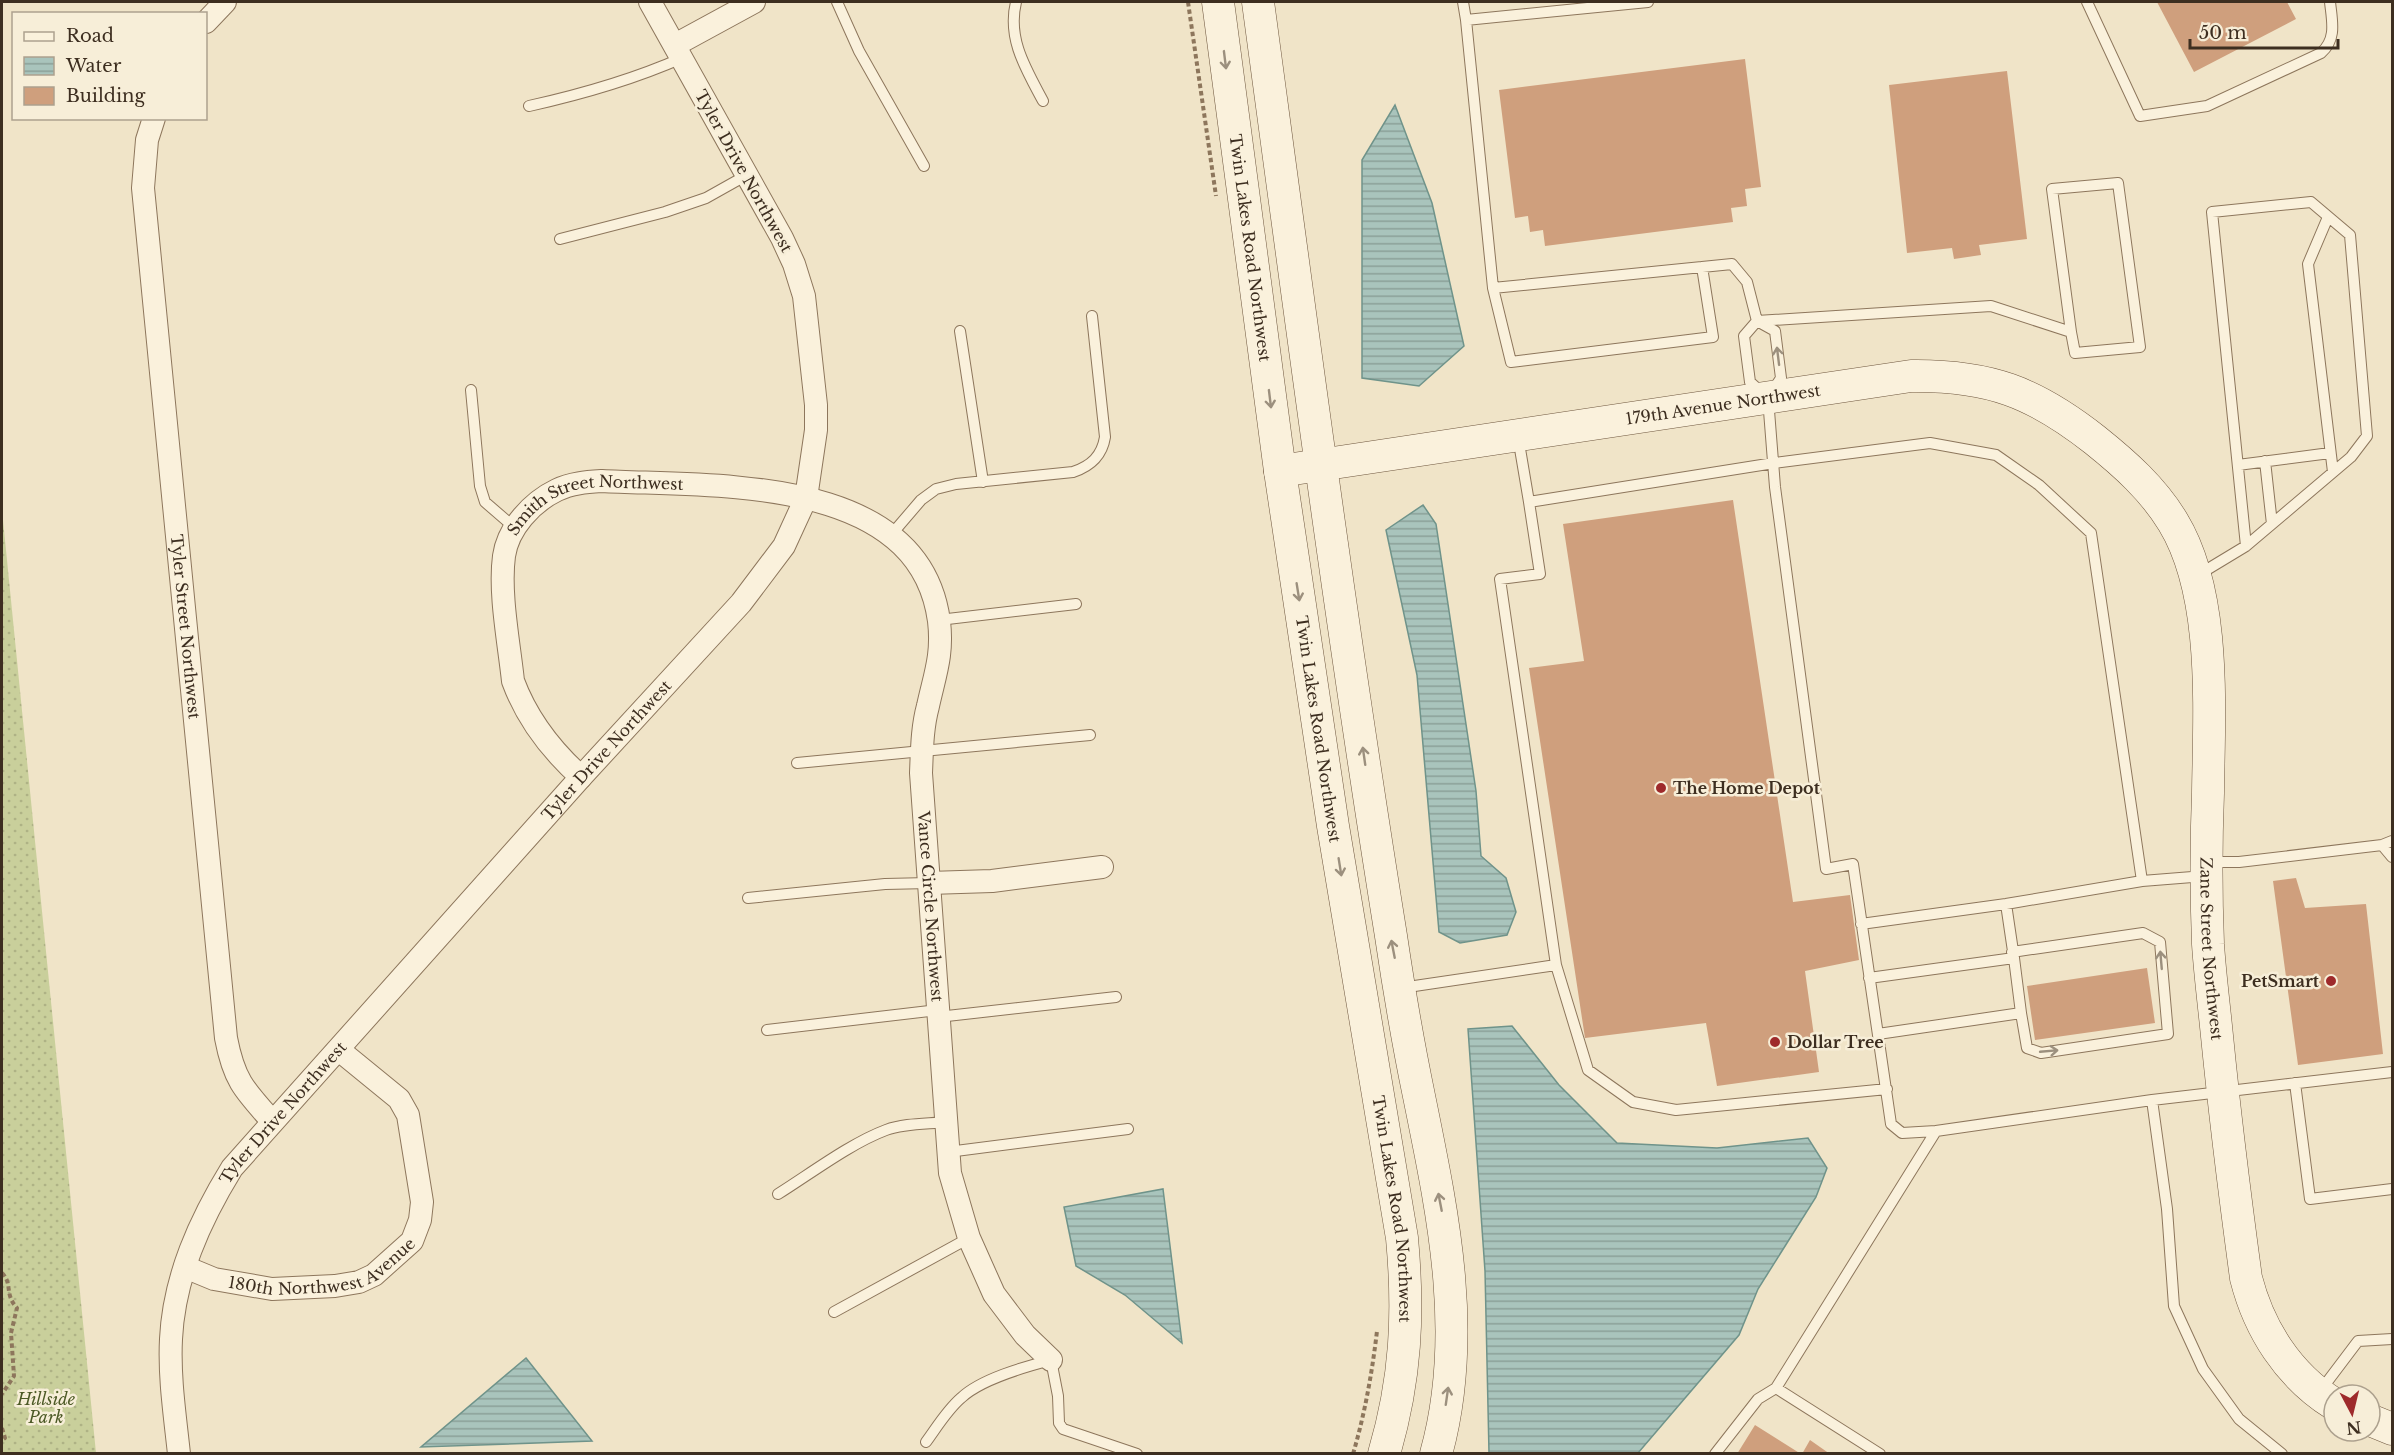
<svg xmlns="http://www.w3.org/2000/svg" width="2394" height="1455" font-family="'Libre Baskerville',serif">
<style>
.grass{fill:url(#grass-dots)}
.water{fill:url(#water-rules);stroke:#6f938a;stroke-width:1.5}
.building{fill:#cf9f7d}
.lines{fill:none;stroke-linecap:round;stroke-linejoin:round}
.lane-casing{stroke:#8d765c;stroke-width:12}
.street-casing{stroke:#8d765c;stroke-width:24}
.secondary-casing{stroke:#6f573f;stroke-width:33}
.path{stroke:#8d765c;stroke-width:4;stroke-dasharray:4.5 3;stroke-linecap:butt}
.lane{stroke:#faf1dc;stroke-width:10}
.street{stroke:#faf1dc;stroke-width:22}
.secondary{stroke:#faf1dc;stroke-width:32}
.oneway{stroke:#9c907e}
.poi-dot{fill:#9e2a2b;stroke:#f7eed8;stroke-width:2}
.labels{text-anchor:middle;dominant-baseline:central;stroke-width:5;stroke-linejoin:round;paint-order:stroke}
.street-label{font-size:16px;fill:#3d2e20;stroke:#f7eed8}
.poi-label{font-size:16px;font-weight:bold;fill:#3d2e20;stroke:#f7eed8;text-anchor:start}
.park-label{font-size:16px;font-style:italic;fill:#4d5a26;stroke:#f7eed8}
</style>
<defs>
<pattern id="grass-dots" width="8" height="8" patternUnits="userSpaceOnUse" patternTransform="scale(1.5)"><rect width="8" height="8" fill="#c9cf9b"/><path d="M2 2h.1M6 6h.1" fill="none" stroke="#aeb285" stroke-width="1.8" stroke-linecap="round"/></pattern>
<pattern id="water-rules" width="6" height="5" patternUnits="userSpaceOnUse" patternTransform="scale(1.5)"><rect width="6" height="5" fill="#a9c4bc"/><path d="M0 2.5h6" fill="none" stroke="#8ba098"/></pattern>
</defs>
<rect width="100%" height="100%" fill="#f0e4c8"/>
<!-- grass -->
<path class="grass" d="M2,510L96,1453H2Z"/>
<!-- water -->
<path class="water" d="M1395,105L1432,203L1464,346L1419,386L1362,378V160Z
M1423,505L1436,524L1476,791L1481,856L1506,878L1516,912L1507,935L1460,943L1439,932L1417,675L1386,530Z
M1512,1026L1559,1085L1617,1143L1717,1148L1808,1138L1827,1168L1816,1197L1758,1289L1739,1335L1638,1453H1489L1485,1271L1468,1029Z
M1163,1189L1182,1343L1125,1295L1076,1266L1064,1207Z
M526,1358L592,1441L421,1447Z"/>
<!-- building -->
<path class="building" d="M2157,2H2287L2296,19L2194,72Z
M1745,59L1761,187L1745,189L1747,206L1731,208L1733,222L1545,246L1543,230L1530,232L1528,216L1515,218L1499,90Z
M2007,71L2027,239L1979,245L1981,255L1954,259L1952,248L1907,253L1889,85Z
M1733,500L1793,902L1850,895L1859,960L1805,971L1819,1072L1717,1086L1706,1023L1585,1038L1529,668L1584,661L1563,524Z
M2296,878L2305,908L2366,904L2383,1054L2298,1065L2273,881Z
M2147,968L2155,1023L2035,1040L2027,986Z
M1755,1425L1801,1454H1737Z
M1810,1440L1830,1454H1802Z"/>
<g class="lines">
<!-- lane casing -->
<g class="lane-casing">
<path id="lane" d="M837,2L859,51L924,166
M1016,2C1007,39 1026,69 1043,101
M1463,2L1466,20L1648,2
M2087,2L2140,116L2207,106L2321,53C2337,39 2332,21 2330,2
M1466,20L1493,288
M529,106C583,94 632,80 682,58
M2328,217L2308,264L2333,472
M560,239L665,212L706,198L747,175
M1702,267L1713,337L1511,362L1493,288L1732,264L1747,282L1757,321L1775,331L1781,378L1768,398L1775,487L1826,869L1853,864L1891,1124L1902,1133L1936,1131L1776,1388L1758,1399L1715,1454
M960,331L983,482
M471,390L480,486L485,502L515,528
M1761,392L1750,382L1744,336L1757,321L1991,306L2071,332L2075,353L2140,347L2118,183L2052,189L2071,332
M1518,437L1529,502
M2265,461L2272,524
M2238,465L2330,453
M891,535L921,500L936,489L956,484L1073,472C1091,466 1102,456 1105,437L1092,316
M2198,575L2246,546L2351,457L2367,436L2350,235L2311,202L2212,212L2246,546
M939,620L1076,604
M797,763L1090,735
M2382,845L2392,857
M2209,862H2239L2382,845L2392,841
M748,898L885,884L929,883
M1861,924L2006,904L2142,881L2205,876
M2012,952L2143,933L2160,942L2168,1034L2041,1053L2027,1048L2021,1013
M1869,978L2014,958L2006,904
M1401,988L1556,965
M938,1017L1116,997
M767,1030L938,1010
M1878,1034L2021,1013L2014,958
M2295,1083L2310,1199L2392,1189
M1887,1089L1676,1110L1633,1102L1588,1070L1556,965L1500,579L1540,574L1529,502L1774,463L1930,443L1996,455L2039,485L2091,533L2142,881
M2152,1100L2392,1072
M1936,1131L2152,1100L2167,1209L2174,1306L2203,1369L2239,1419L2282,1454
M948,1152L1128,1129
M778,1194C810,1174 851,1143 886,1130C905,1123 927,1124 946,1122
M834,1312L969,1238
M1776,1388L1880,1454
M2321,1390L2358,1341L2392,1339
M926,1442C937,1427 947,1410 961,1398C981,1379 1024,1367 1051,1360L1058,1396L1059,1423L1063,1429L1137,1454"/>
</g>
<!-- street casing -->
<g class="street-casing">
<g id="street">
<path d="M206,22L225,2"/>
<path d="M675,45L754,2"/>
<path id="s1" d="M154,118L147,140L143,188L226,1038C234,1080 244,1090 272,1121"/>
<path id="s2" d="M581,777C551,750 527,719 513,681C509,643 499,593 504,556C508,528 532,502 557,490C571,483 587,482 602,481C712,487 919,473 939,621C943,655 935,674 928,706C922,728 922,750 921,773L950,1173L969,1238L994,1294L1025,1335L1051,1360"/>
<path d="M929,883L992,881L1102,867"/>
<path id="s3" d="M185,1267L214,1279L272,1289L335,1286L359,1282L374,1275L412,1241L420,1220L422,1202L408,1115L399,1099L339,1050"/>
<path id="s4" d="M179,1454C175,1416 169,1377 171,1339C174,1277 200,1220 232,1168L581,777L741,603L784,546L806,498L816,430V405L804,296L794,264L782,238L650,2"/>
</g>
</g>
<!-- secondary casing -->
<g class="secondary-casing">
<g id="secondary">
<path id="s5" d="M1218,2L1280,471L1333,826L1402,1238C1409,1314 1406,1379 1384,1454"/>
<path d="M1258,2C1300,313 1341,626 1391,936C1399,990 1408,1043 1419,1096C1443,1214 1469,1335 1436,1454"/>
<path id="s6" d="M1280,471L1911,376C1989,375 2034,392 2095,440C2125,464 2153,489 2173,522C2217,594 2209,710 2208,793C2206,843 2206,894 2208,944C2210,975 2214,1005 2217,1036C2225,1117 2235,1197 2246,1278C2259,1329 2288,1375 2334,1404"/>
<path d="M2370,1420L2392,1429"/>
</g>
</g>
<!-- path -->
<path class="path" d="M1188,2L1216,196
M2,1273C13,1284 4,1294 17,1308L11,1333L14,1376L2,1394
M2,1428L5,1438L2,1440
M1353,1454C1365,1413 1372,1373 1377,1331"/>
<!-- lane -->
<use href="#lane" class="lane"/>
<!-- street -->
<use href="#street" class="street"/>
<!-- secondary -->
<use href="#secondary" class="secondary"/>
</g>
<!-- one-way arrows -->
<defs><path id="oneway-shaft" d="M-6 0H5M1.5-3L5.5 0L1.5 3" fill="none" stroke-width="1.6" stroke-linecap="round" stroke-linejoin="round" transform="scale(1.5)"/></defs>
<g class="oneway">
<use href="#oneway-shaft" transform="translate(1225 60) rotate(83)"/>
<use href="#oneway-shaft" transform="translate(1778 356) rotate(-97)"/>
<use href="#oneway-shaft" transform="translate(1270 399) rotate(83)"/>
<use href="#oneway-shaft" transform="translate(1298 592) rotate(81)"/>
<use href="#oneway-shaft" transform="translate(1364 756) rotate(-98)"/>
<use href="#oneway-shaft" transform="translate(1340 867) rotate(81)"/>
<use href="#oneway-shaft" transform="translate(1393 949) rotate(-101)"/>
<use href="#oneway-shaft" transform="translate(2161 960) rotate(-95)"/>
<use href="#oneway-shaft" transform="translate(2049 1051) rotate(-5)"/>
<use href="#oneway-shaft" transform="translate(1440 1202) rotate(-101)"/>
<use href="#oneway-shaft" transform="translate(1447 1396) rotate(-82)"/>
</g>
<!-- markers -->
<g class="poi-dot">
<circle cx="1661" cy="788" r="6"/>
<circle cx="2331" cy="981" r="6"/>
<circle cx="1775" cy="1042" r="6"/>
</g>
<g class="labels">
<!-- street labels -->
<g class="street-label">
<text transform="translate(744 171) rotate(61)">Tyler Drive Northwest</text>
<text stroke="none"><textPath href="#s5" startOffset="248">Twin Lakes Road Northwest</textPath></text>
<text stroke="none"><textPath href="#s6" startOffset="448">179th Avenue Northwest</textPath></text>
<text stroke="none"><textPath href="#s2" startOffset="364">Smith Street Northwest</textPath></text>
<text stroke="none"><textPath href="#s1" startOffset="512">Tyler Street Northwest</textPath></text>
<text stroke="none"><textPath href="#s5" startOffset="734">Twin Lakes Road Northwest</textPath></text>
<text stroke="none"><textPath href="#s4" startOffset="860">Tyler Drive Northwest</textPath></text>
<text stroke="none"><textPath href="#s2" startOffset="1065">Vance Circle Northwest</textPath></text>
<text stroke="none"><textPath href="#s6" startOffset="1384">Zane Street Northwest</textPath></text>
<text stroke="none"><textPath href="#s4" startOffset="374">Tyler Drive Northwest</textPath></text>
<text stroke="none"><textPath href="#s5" startOffset="1220">Twin Lakes Road Northwest</textPath></text>
<text stroke="none"><textPath href="#s3" startOffset="146">180th Northwest Avenue</textPath></text>
</g>
<!-- poi labels -->
<g class="poi-label">
<text x="1673" y="788">The Home Depot</text>
<text x="2319" y="981" text-anchor="end">PetSmart</text>
<text x="1787" y="1042">Dollar Tree</text>
</g>
<!-- park labels -->
<g class="park-label">
<text x="46" y="1399">Hillside<tspan x="46" dy="18">Park</tspan></text>
</g>
</g>
<!-- border -->
<rect width="2394" height="1455" fill="none" stroke="#3d2e20" stroke-width="6"/>
<!-- legend -->
<rect x="12" y="12" width="195" height="108" fill="#f7eed8" stroke="#ada18e" stroke-width="1.5"/>
<rect x="24" y="32" width="30" height="9" fill="#faf1dc" stroke="#ada18e" stroke-width="1.5"/>
<text x="66" y="42" font-size="18" fill="#3d2e20">Road</text>
<rect x="24" y="57" width="30" height="18" fill="url(#water-rules)" stroke="#ada18e" stroke-width="1.5"/>
<text x="66" y="72" font-size="18" fill="#3d2e20">Water</text>
<rect x="24" y="87" width="30" height="18" fill="#cf9f7d" stroke="#ada18e" stroke-width="1.5"/>
<text x="66" y="102" font-size="18" fill="#3d2e20">Building</text>
<!-- north arrow -->
<g transform="translate(2352 1413) rotate(173)"><circle r="28" fill="#f7eed8" stroke="#ada18e" stroke-width="1.5"/>
<path d="M0-4.5L10 22L0 15L-10 22Z" fill="#9e2a2b"/>
<text y="-9" font-size="16" font-weight="bold" text-anchor="middle" fill="#3d2e20">N</text>
</g>
<!-- scale -->
<path d="M2190 39v9h148v-9" fill="none" stroke="#3d2e20" stroke-width="3"/>
<text x="2199" y="39" font-size="18" fill="#3d2e20" stroke="#f7eed8" stroke-width="4.5" paint-order="stroke">50 m</text>
</svg>
